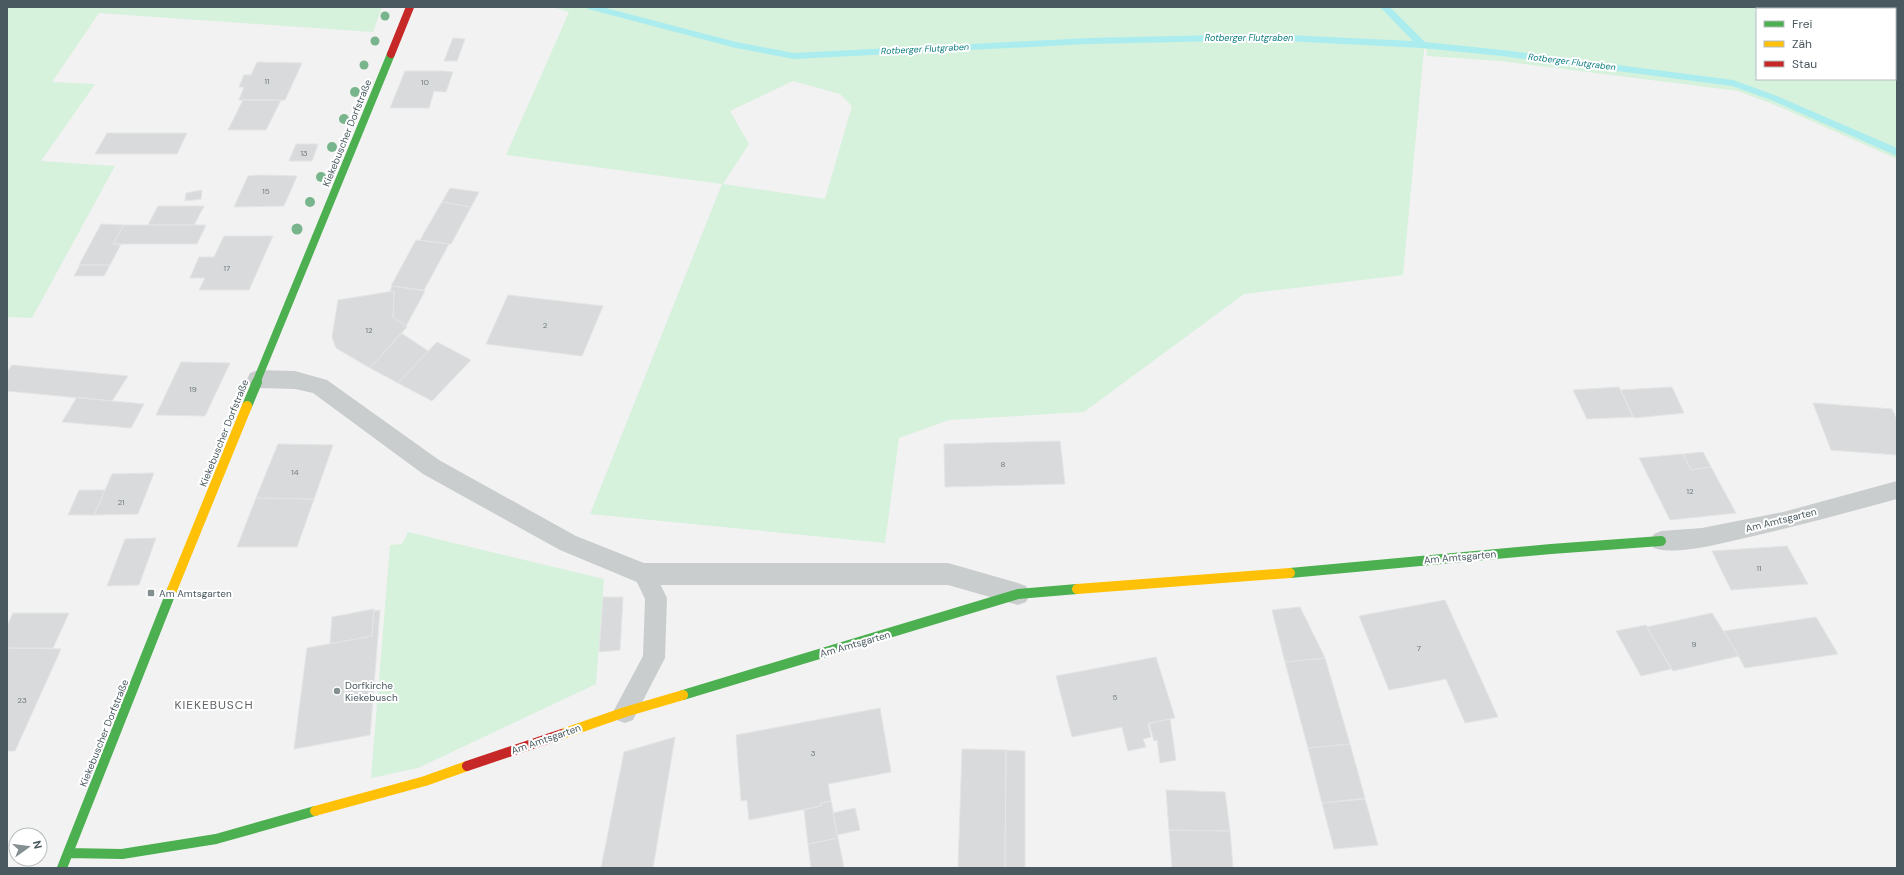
<svg xmlns="http://www.w3.org/2000/svg" width="1904" height="875" font-family="'DM Sans',sans-serif">
<style>
.green{fill:#d6f1dc;fill-rule:evenodd}
.lines{fill:none;stroke-linecap:round;stroke-linejoin:round}
.stream{fill:#abedef;fill-rule:evenodd}
.building{fill:#d8dadb;stroke:#e3e4e5}
.lane{fill:#cacdce;fill-rule:evenodd}
.street{fill:#cacdce;fill-rule:evenodd}
.fast-far1{stroke:#4caf50;stroke-width:8}
.fast{stroke:#4caf50;stroke-width:10}
.slow{stroke:#ffc107;stroke-width:10}
.jam-far1{stroke:#c62828;stroke-width:8}
.jam{stroke:#c62828;stroke-width:10}
.tree{fill:#79b58c}
.poi-dot{fill:#848f92;stroke:#fff;stroke-width:1.5}
.labels{text-anchor:middle;dominant-baseline:central;stroke-width:4;stroke-linejoin:round;paint-order:stroke}
.number-label{font-size:8px;fill:#6e7a7f}
.far-water-label{font-size:9px;font-style:italic;fill:#0d7d80;stroke:#fff}
.street-label{font-size:10px;fill:#49595f;stroke:#fff}
.poi-label{font-size:10px;fill:#49595f;stroke:#fff;text-anchor:start}
.quarter-label{font-size:12px;letter-spacing:1px;fill:#5d6366;stroke:#fff}
</style>
<rect width="100%" height="100%" fill="#f2f2f2"/>
<!-- green -->
<path class="green" d="M7,7H382L373,32L99,13L52,82L95,84L41,161L115,166L32,318L7,317Z
M553,7H1897V159L1775,105L1738,91L1501,61L1427,56L1425,39L1403,275L1244,294L1084,412L949,420L899,438L885,543L590,514L722,184L506,155L569,12ZM1757,9H1895V79H1757ZM793,81L840,94L852,106L825,199L723,184L749,144L730,111Z
M408,532L604,579L596,684L418,768L371,778L390,545L402,544Z"/>
<g class="lines">
<!-- stream -->
<path class="stream" d="M586,7H602L736,42L794,53L1088,38L1267,34L1413,41L1380,7H1390L1425,42L1502,50L1733,80L1777,96L1897,148V156L1771,100L1732,86L1502,56L1422,48L1267,40L1088,44L794,59L736,48L588,9Z"/>
</g>
<!-- building -->
<path class="building" d="M453,38L465,39L457,61H444Z
M257,62L302,63L285,100H239L244,87H239L244,75H251Z
M405,71H443L453,72L446,92L434,91L429,108H390Z
M243,100H281L266,130H228Z
M107,133H187L177,154H95Z
M296,144H318L312,161H289Z
M260,175L297,176L284,206L234,207L248,176Z
M450,188L479,192L471,207L442,202Z
M202,190L201,199L185,201L186,193Z
M442,202L471,207L451,244L420,240Z
M158,206H204L194,225H148Z
M101,224L124,225L113,244H121L110,265H79Z
M124,225H206L197,244H113Z
M224,236H273L249,290H199L205,278H190L199,257H214Z
M416,240L449,244L424,290L391,286Z
M80,265H110L104,276H74Z
M392,286L425,291L406,326L393,317L394,291L390,292Z
M394,291L393,317L407,327L370,368L336,348L332,337L338,300Z
M508,295L603,306L582,356L486,344Z
M401,333L428,351L398,383L370,368Z
M437,342L471,360L432,401L398,383Z
M181,362L230,363L205,416L156,415Z
M12,365L128,376L112,401L7,391V372Z
M1619,387L1633,417L1587,419L1573,390Z
M1672,387L1684,413L1634,418L1621,390Z
M77,397L112,401L144,404L131,428L62,422Z
M1813,403L1892,409L1897,420V455L1831,450Z
M1060,441L1065,484L945,487L944,444Z
M278,444L333,445L314,499L256,498Z
M1703,452L1711,467L1691,470L1683,454Z
M1683,454L1691,470L1711,467L1736,513L1670,520L1639,458Z
M154,473L138,514L94,515L112,474Z
M79,490H105L94,515H68Z
M256,498L314,499L297,547H237Z
M156,538L139,585L107,586L125,539Z
M1787,546L1808,584L1731,590L1712,551Z
M603,597H623L620,650L599,652Z
M1445,600L1498,717L1465,723L1446,679L1389,690L1359,616Z
M1300,607L1325,658L1285,662L1272,610Z
M374,609L372,636L330,644L332,617Z
M380,610L370,735L294,749L307,648L372,636L374,611Z
M13,613H69L53,648H7V626Z
M1712,613L1739,656L1673,671L1647,627Z
M1816,617L1838,654L1745,668L1724,631Z
M1646,625L1671,669L1641,676L1616,631Z
M7,648L61,649L15,751H7Z
M1156,657L1175,718L1148,724L1151,737L1143,739L1146,747L1128,751L1122,727L1072,737L1056,676Z
M1325,658L1350,744L1308,748L1285,662Z
M880,708L891,772L828,784L831,801L821,803V806L749,820L747,800L741,801L736,735Z
M1170,719L1176,760L1160,763L1157,740L1154,741L1149,723Z
M675,737L653,868H601L624,752Z
M1350,744L1365,798L1322,803L1308,748Z
M962,749L1006,750L1005,868H958Z
M1006,750L1025,751V868H1005Z
M1166,790L1225,792L1230,831L1169,830Z
M1365,799L1378,845L1334,849L1322,803Z
M831,801L838,838L808,844L804,810L821,806V803Z
M855,808L860,830L837,835L833,813Z
M1169,830L1230,831L1233,868H1172Z
M838,838L844,868H811L808,844Z"/>
<g class="lines">
<!-- lane -->
<path class="lane" d="M1897,481V499C1842,514 1787,529 1732,541C1710,546 1674,555 1654,548L1650,541L1654,534L1661,531L1702,528L1783,512Z
M644,564L652,567L667,598L665,658L633,720L625,723L617,720L613,712L643,656L645,599L633,574L636,567Z"/>
<!-- street -->
<path class="street" d="M258,370L295,371L327,380L439,460L576,536L644,563H948L1018,583L1026,586L1030,594L1026,602L1018,605L948,585H644L560,550L423,474L313,393L295,389L258,388L250,385L247,379L250,373Z"/>
<!-- fast-far1 -->
<path class="fast-far1" d="M256,383L391,54"/>
<!-- fast -->
<path class="fast" d="M247,406L257,382
M1290,573L1551,549L1661,541
M683,695L1018,594L1077,589
M68,853L122,854L216,839L315,811
M62,868L172,590"/>
<!-- slow -->
<path class="slow" d="M1077,589L1290,573
M172,590L247,406
M562,734L625,712L683,695
M315,811L425,781L467,766"/>
<!-- jam-far1 -->
<path class="jam-far1" d="M391,54L410,7"/>
<!-- jam -->
<path class="jam" d="M467,766L562,734"/>
</g>
<!-- trees -->
<g class="tree">
<circle cx="385" cy="16" r="4.5"/>
<circle cx="375" cy="41" r="4.5"/>
<circle cx="364" cy="65" r="4.5"/>
<circle cx="355" cy="92" r="5"/>
<circle cx="344" cy="119" r="5"/>
<circle cx="332" cy="147" r="5"/>
<circle cx="321" cy="177" r="5"/>
<circle cx="310" cy="202" r="5"/>
<circle cx="297" cy="229" r="5.5"/>
</g>
<!-- markers -->
<g class="poi-dot">
<rect x="147" y="589" width="8" height="8" rx="2"/>
<circle cx="337" cy="691" r="4"/>
</g>
<g class="labels">
<!-- number labels -->
<g class="number-label">
<text x="267" y="81">11</text>
<text x="425" y="82">10</text>
<text x="304" y="153">13</text>
<text x="266" y="191">15</text>
<text x="227" y="268">17</text>
<text x="545" y="325">2</text>
<text x="369" y="330">12</text>
<text x="193" y="389">19</text>
<text x="1003" y="464">8</text>
<text x="295" y="472">14</text>
<text x="1690" y="491">12</text>
<text x="121" y="502">21</text>
<text x="1759" y="568">11</text>
<text x="1694" y="644">9</text>
<text x="1419" y="648">7</text>
<text x="1115" y="697">5</text>
<text x="22" y="700">23</text>
<text x="813" y="753">3</text>
</g>
<!-- far-water labels -->
<g class="far-water-label">
<text x="1249" y="38">Rotberger Flutgraben</text>
<text transform="translate(925 49) rotate(-3)">Rotberger Flutgraben</text>
<text transform="translate(1572 62) rotate(7)">Rotberger Flutgraben</text>
</g>
<!-- street labels -->
<g class="street-label">
<text transform="translate(347 133) rotate(-68)">Kiekebuscher Dorfstraße</text>
<text transform="translate(224 433) rotate(-68)">Kiekebuscher Dorfstraße</text>
<text transform="translate(1781 520) rotate(-14)">Am Amtsgarten</text>
<text transform="translate(1460 557) rotate(-5)">Am Amtsgarten</text>
<text transform="translate(855 644) rotate(-16)">Am Amtsgarten</text>
<text transform="translate(104 733) rotate(-68)">Kiekebuscher Dorfstraße</text>
<text transform="translate(546 739) rotate(-19)">Am Amtsgarten</text>
</g>
<!-- poi labels -->
<g class="poi-label">
<text x="159" y="593">Am Amtsgarten</text>
<text x="345" y="685">Dorfkirche<tspan x="345" dy="12">Kiekebusch</tspan></text>
</g>
<!-- quarter labels -->
<g class="quarter-label">
<text x="214" y="705">KIEKEBUSCH</text>
</g>
</g>
<!-- border -->
<rect width="1904" height="875" fill="none" stroke="#49595f" stroke-width="16"/>
<!-- legend -->
<rect x="1756" y="8" width="140" height="72" fill="#ffffff" stroke="#b6bdbf"/>
<rect x="1764" y="21" width="20" height="6" fill="#4caf50" stroke="#b6bdbf"/>
<text x="1792" y="28" font-size="12" fill="#49595f">Frei</text>
<rect x="1764" y="41" width="20" height="6" fill="#ffc107" stroke="#b6bdbf"/>
<text x="1792" y="48" font-size="12" fill="#49595f">Zäh</text>
<rect x="1764" y="61" width="20" height="6" fill="#c62828" stroke="#b6bdbf"/>
<text x="1792" y="68" font-size="12" fill="#49595f">Stau</text>
<!-- north arrow -->
<g transform="translate(28 847) rotate(76)"><circle r="19" fill="#ffffff" stroke="#b6bdbf"/>
<path d="M0-3L7 15L0 10L-7 15Z" fill="#848f92"/>
<text y="-6" font-size="11" font-weight="bold" text-anchor="middle" fill="#49595f">N</text>
</g>
</svg>
